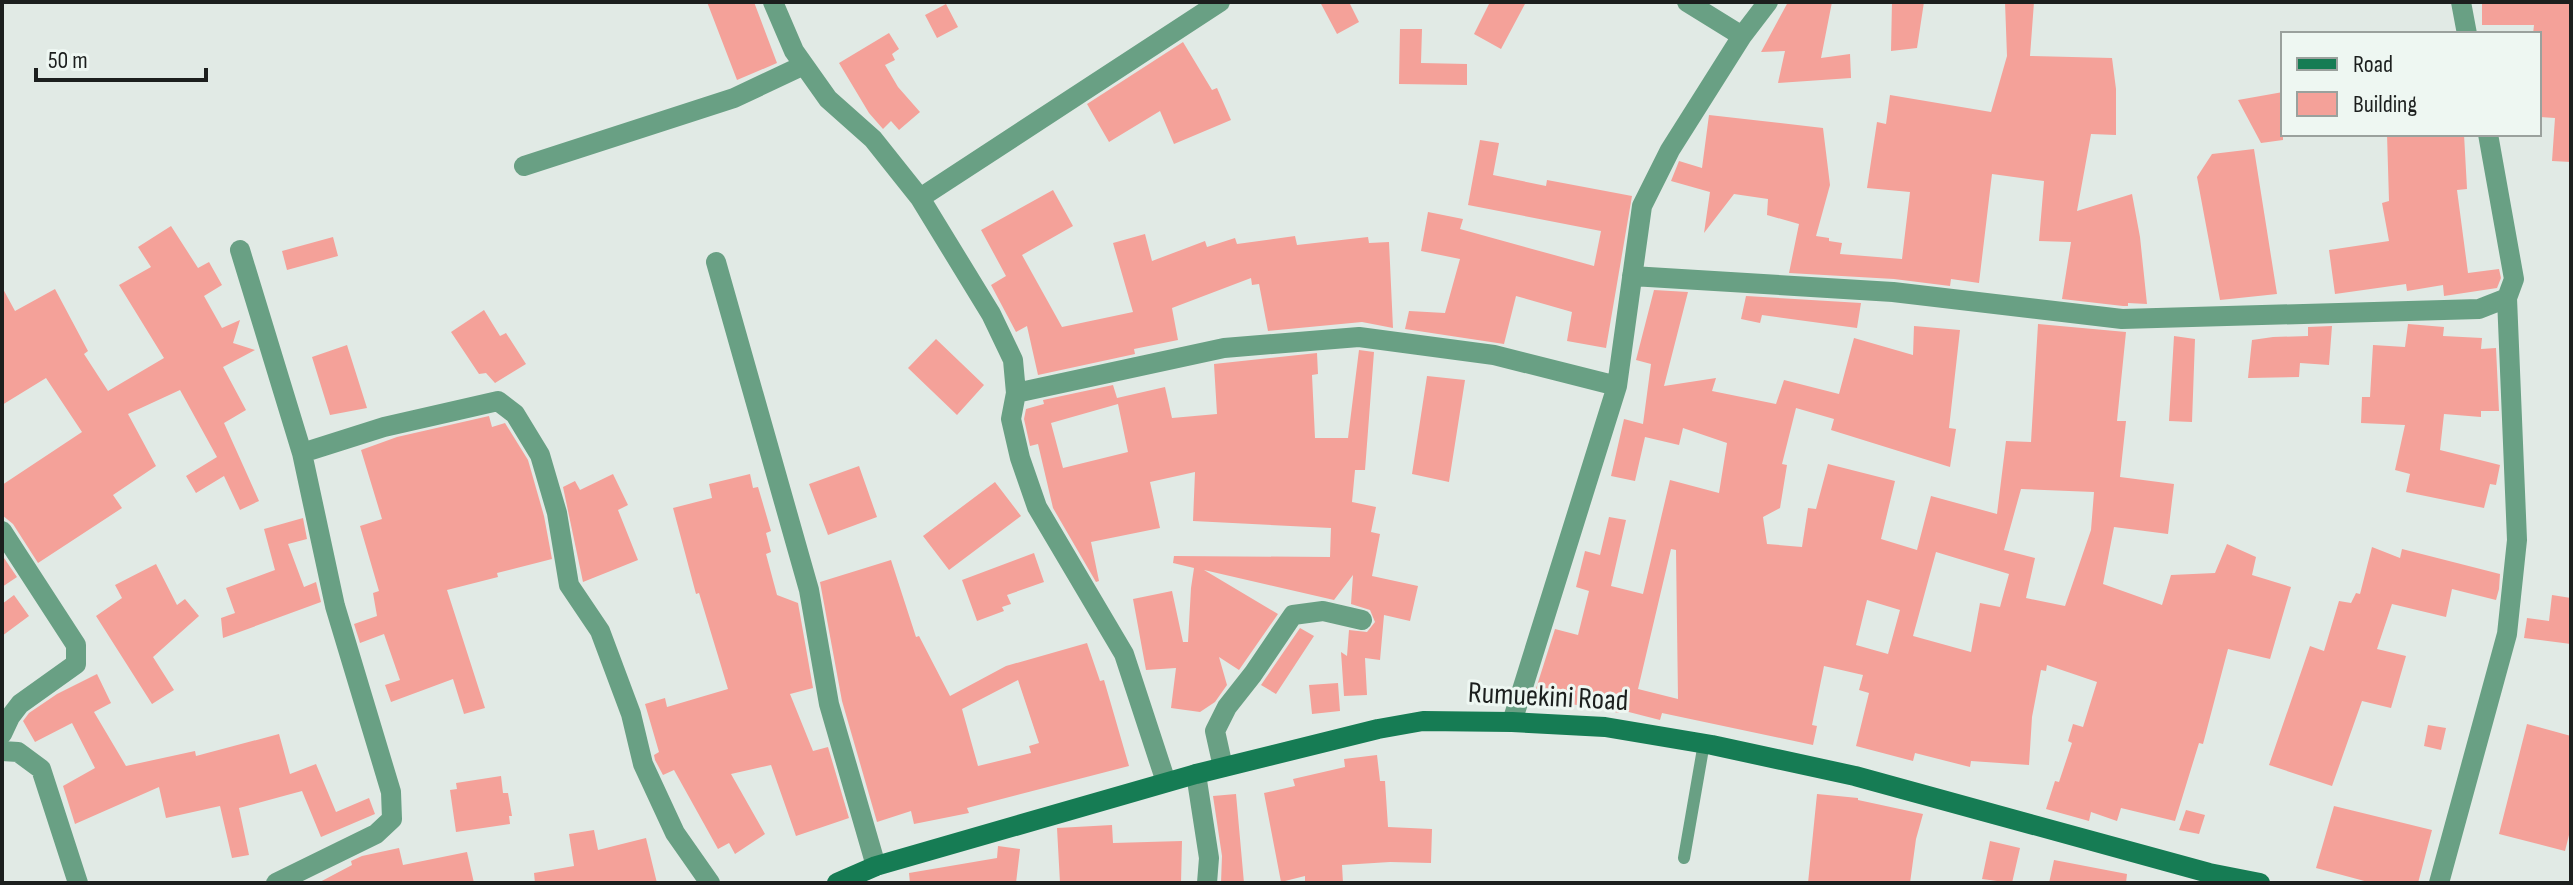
<svg xmlns="http://www.w3.org/2000/svg" width="2573" height="885" font-family="'Sofia Sans Condensed',sans-serif">
<style>
.building{fill:#f4a199;fill-rule:evenodd}
.lines{fill:none;stroke-linecap:round;stroke-linejoin:round}
.lane{stroke:#69a084;stroke-width:12}
.street{stroke:#69a084;stroke-width:20}
.secondary{stroke:#167c54;stroke-width:20}
.labels{text-anchor:middle;dominant-baseline:central;stroke-width:6;stroke-linejoin:round;paint-order:stroke}
.street-label{font-size:30px;fill:#1c1f1e;stroke:#eef7f2}
</style>
<rect width="100%" height="100%" fill="#e1eae5"/>
<!-- building -->
<path class="building" d="M707,2H754L777,63L737,80Z
M1320,2H1349L1359,22L1337,34Z
M1490,2H1526L1501,49L1474,34Z
M1788,2H1832L1821,58L1850,54L1851,78L1778,83L1785,51L1761,52Z
M1892,2H1924L1917,48L1891,51Z
M2005,2H2034L2030,56L2112,58L2116,89V135L2091,134L2077,211L2132,194L2140,237L2147,304L2128,303V306H2123L2062,299L2071,242L2039,241L2044,181L1992,174L1979,283L1951,279L1950,286L1894,279L1789,273L1799,224L1767,215L1768,199L1734,194L1704,233L1710,192L1671,181L1679,161L1702,168L1709,115L1823,128L1830,185L1816,236L1829,238V241L1842,243L1840,254L1902,259L1910,192L1867,188L1877,122L1886,124L1890,95L1991,112L2007,56Z
M946,4L958,27L937,38L925,15Z
M2482,4H2571V162L2552,161L2555,118L2539,117V34H2533L2534,25H2482Z
M1400,29H1422L1421,63L1467,64V85L1399,84Z
M889,33L899,49L892,54L895,60L885,65L898,87L920,112L899,130L891,121L883,129L869,113L839,63Z
M1183,42L1212,90L1217,88L1231,120L1174,144L1160,111L1109,142L1087,104Z
M2283,92V140L2261,143L2238,100Z
M2387,134H2464L2467,189L2457,190L2468,273L2499,269L2501,278L2497,288L2444,296L2443,285L2407,291L2406,284L2335,294L2329,250L2389,241L2382,203L2389,201Z
M1480,140L1499,143L1493,175L1546,186L1547,180L1632,196L1606,348L1567,341L1572,312L1516,296L1504,344L1405,329L1409,311L1445,313L1460,259L1421,251L1428,212L1463,219L1460,229L1594,266L1601,231L1468,205Z
M2254,149L2277,294L2220,300L2197,177L2212,154Z
M1053,190L1073,226L1022,255L1062,327L1133,312L1113,243L1145,234L1152,261L1205,241L1207,247L1235,238L1237,244L1295,236L1297,245L1368,237L1369,243L1389,242L1393,328L1362,322L1268,331L1259,284L1252,285L1251,278L1172,308L1178,340L1134,349L1135,354L1038,375L1027,326L1016,332L991,285L1006,276L981,230Z
M171,226L198,268L209,262L222,285L204,296L222,328L240,320L233,343L255,350L223,367L246,410L224,423L259,501L240,510L224,476L196,493L186,476L217,457L180,390L128,414L156,466L113,495L122,508L38,563L13,524L2,515V485L82,432L46,378L2,405V287L15,311L55,289L88,351L84,354L108,391L164,358L119,285L151,267L138,247Z
M333,237L338,256L287,270L282,251Z
M1654,290L1688,292L1664,386L1716,378L1712,391L1776,404L1784,380L1839,394L1854,338L1913,355L1914,326L1960,330L1949,428L1956,429L1950,467L1831,430L1834,419L1796,408L1782,464L1787,465L1780,508L1763,517L1767,544L1802,547L1808,508L1816,509L1828,464L1895,481L1881,539L1917,550L1931,496L1997,514L2006,441L2031,442L2038,324L2126,332L2117,421H2126L2120,477L2174,484L2168,534L2114,527L2103,584L2162,605L2171,575L2215,573L2227,544L2256,557L2252,575L2291,587L2270,659L2228,649L2203,744L2199,743L2175,821L2121,808L2117,821L2091,812L2089,821L2046,809L2055,781L2059,782L2072,743L2068,741L2073,724L2083,727L2097,682L2047,665L2046,671L2041,670L2032,717L2029,765L1971,761L1970,767L1915,753L1913,761L1856,746L1869,693L1859,690L1863,675L1824,666L1812,725L1817,726L1813,745L1662,713L1660,720L1621,710L1620,713L1571,704V707L1533,698L1555,629L1578,635L1589,591L1576,587L1585,551L1600,555L1609,517L1626,520L1611,586L1643,594L1670,480L1719,493L1727,443L1683,428L1679,445L1645,437L1635,481L1611,476L1624,419L1643,424L1651,364L1636,360ZM2021,489L2094,492L2091,530L2065,606L2026,598L2035,558L2004,550ZM1671,549L1676,550L1678,699L1638,689ZM1936,552L2009,574L2000,607L1980,603L1971,652L1913,636ZM1867,600L1900,610L1888,654L1856,645Z
M1746,296L1861,303L1857,328L1762,315L1760,323L1741,319Z
M484,310L500,336L506,333L526,364L495,383L486,373L479,374L451,332Z
M2408,324L2444,327L2443,336L2482,338L2481,349L2496,348L2499,411H2481V417L2444,414L2440,450L2500,465L2496,485L2490,484L2484,508L2406,492L2410,474L2395,470L2405,425L2361,423L2362,397H2370L2373,345L2405,347Z
M2332,326L2329,365L2300,363L2299,377L2248,378L2252,340L2273,337L2308,336V327Z
M2174,336L2195,339L2192,422L2169,421Z
M936,339L984,385L957,415L908,368Z
M347,345L367,408L330,415L312,357Z
M1359,350L1374,352L1365,470H1355L1352,502L1376,507L1371,532L1380,534L1372,576L1418,586L1410,621L1384,615L1380,660L1365,658L1367,695L1344,696L1341,652L1347,656L1349,630L1367,632L1375,622L1370,610L1351,604L1353,575L1334,600L1204,570L1278,614L1239,670L1219,657L1227,685L1215,702L1200,712L1171,708L1176,668L1146,670L1133,599L1172,591L1183,642H1188L1191,588L1194,568L1173,563L1174,556L1330,557L1331,528L1193,521L1195,472L1150,482L1160,528L1091,542L1099,581L1096,582L1053,508L1038,444L1030,446L1024,419L1026,409L1044,404L1043,400L1113,385L1117,398L1165,387L1172,418L1217,414L1214,364L1317,353L1318,374L1312,375L1315,438H1348ZM1118,404L1128,452L1063,468L1051,423Z
M1427,376L1465,380L1449,482L1412,474Z
M489,416L492,427L505,423L528,460L544,516L552,559L497,573L498,577L447,590L485,708L464,714L453,679L391,702L385,685L400,680L384,634L360,643L354,624L377,616L373,593L379,591L360,526L382,519L361,450L397,437Z
M859,466L877,517L828,535L809,484Z
M613,474L628,505L618,510L638,560L583,582L563,487L575,481L580,490Z
M750,474L753,488L758,487L771,531L766,533L771,552L766,554L777,595L798,603L813,688L790,694L813,751L828,747L849,818L796,836L771,765L731,774L765,834L735,854L729,843L718,849L674,770L663,775L655,760L654,755L659,752L645,704L665,698L667,707L728,689L699,593L696,594L673,508L712,498L709,484Z
M995,482L1021,516L949,570L923,536Z
M303,518L307,539L288,544L304,587L316,582L321,602L223,638L221,618L235,613L226,588L275,570L264,529Z
M2372,547L2400,558L2402,549L2500,574L2499,589L2496,600L2452,589L2446,617L2392,604L2377,649L2406,656L2391,708L2362,701L2332,786L2269,765L2310,646L2324,651L2339,601L2351,603L2356,593L2360,594Z
M1034,553L1044,582L1007,595L1011,604L1002,607L1004,611L977,621L962,580Z
M2,555L17,577L2,587Z
M891,560L916,637L919,636L950,696L1006,666L1087,643L1100,681L1104,680L1129,766L967,808L969,813L914,824L911,811L877,822L842,701L820,582ZM1018,680L1039,743L1029,746L1031,753L978,766L962,709Z
M156,564L177,605L185,599L199,616L153,657L174,690L152,704L96,616L122,598L115,585Z
M14,595L29,616L2,636V604Z
M2552,595L2571,598V644L2524,638L2527,618L2549,621Z
M1300,628L1314,636L1276,694L1261,685Z
M97,674L111,703L94,712L126,766L195,751L196,756L279,734L290,774L316,764L336,812L369,798L375,814L321,837L302,791L239,808L249,855L232,858L220,806L166,818L159,787L75,824L63,786L95,768L72,723L35,742L23,721L29,713L57,694Z
M1338,683L1340,711L1312,714L1309,685Z
M2527,724L2571,736V827L2565,851L2499,834Z
M2428,725L2446,728L2441,750L2424,746Z
M1377,755L1380,781H1385L1388,827L1432,829L1431,863L1390,862L1342,865L1343,883H1305V876L1281,882L1264,793L1295,786L1293,779L1345,767L1344,759Z
M501,776L503,793H508L512,816H509L510,824L456,832L450,790L457,789L456,783Z
M1236,794L1244,883H1221L1222,856L1213,796Z
M1817,794L1858,798V800L1923,814L1916,839L1910,883H1808Z
M2334,806L2432,830L2418,883H2372L2316,868Z
M2186,810L2205,815L2199,834L2179,830Z
M1112,825L1113,843L1182,841L1181,883H1060L1057,828Z
M594,830L598,850L646,838L657,883H535L534,873L574,866L569,834Z
M1990,841L2020,848L2012,883L1982,879Z
M998,846L1020,849L1016,883H910L909,873L997,858Z
M399,848L403,865L467,852L474,883H318L352,865L351,861L362,856Z
M2054,860L2127,874L2126,883H2049Z"/>
<g class="lines">
<!-- lane -->
<path class="lane" d="M1684,858L1704,743"/>
<!-- street -->
<path class="street" d="M773,2L794,51L828,99L873,139L920,198L991,314L1013,360L1016,393L1011,419L1020,458L1037,507L1124,654L1166,782
M1687,2L1742,36
M2461,2L2467,34
M524,166L734,98L804,65
M920,198L1220,2
M240,250L302,453L335,606L391,792L392,819L376,834L276,883
M716,262L809,590L829,704L876,866
M1632,276L1893,292L2122,319L2479,309L2507,298
M1016,393L1224,348L1359,337L1494,355L1617,386
M302,453L384,427L498,401L515,414L540,455L557,513L569,585L600,631L631,714L643,764L675,833L710,883
M2,531L76,645V664L20,704L10,717L2,734
M1512,722L1617,386L1642,206L1670,150L1742,36L1768,2
M2,751L18,752L41,769L78,883
M1223,767L1215,731L1227,707L1253,674L1293,615L1323,611L1362,620
M1196,774L1209,858L1207,883
M2439,883L2507,634L2517,540L2507,298L2514,279L2488,134"/>
<!-- secondary -->
<path class="secondary" d="M837,883L876,866L1196,774L1378,729L1423,721L1512,722L1605,727L1712,745L1855,776L2209,873L2260,883"/>
</g>
<g class="labels">
<!-- street labels -->
<g class="street-label">
<text transform="translate(1548 697) rotate(3)">Rumuekini Road</text>
</g>
</g>
<!-- border -->
<rect width="2573" height="885" fill="none" stroke="#1c1f1e" stroke-width="8"/>
<!-- legend -->
<rect x="2281" y="32" width="260" height="104" fill="#eef7f2" stroke="#9aa19d" stroke-width="2"/>
<rect x="2297" y="58" width="40" height="12" fill="#167c54" stroke="#9aa19d" stroke-width="2"/>
<text x="2353" y="72" font-size="24" fill="#1c1f1e">Road</text>
<rect x="2297" y="92" width="40" height="24" fill="#f4a199" stroke="#9aa19d" stroke-width="2"/>
<text x="2353" y="112" font-size="24" fill="#1c1f1e">Building</text>
<!-- scale -->
<path d="M36 68v12h170v-12" fill="none" stroke="#1c1f1e" stroke-width="4"/>
<text x="48" y="68" font-size="24" fill="#1c1f1e" stroke="#eef7f2" stroke-width="6" paint-order="stroke">50 m</text>
</svg>
